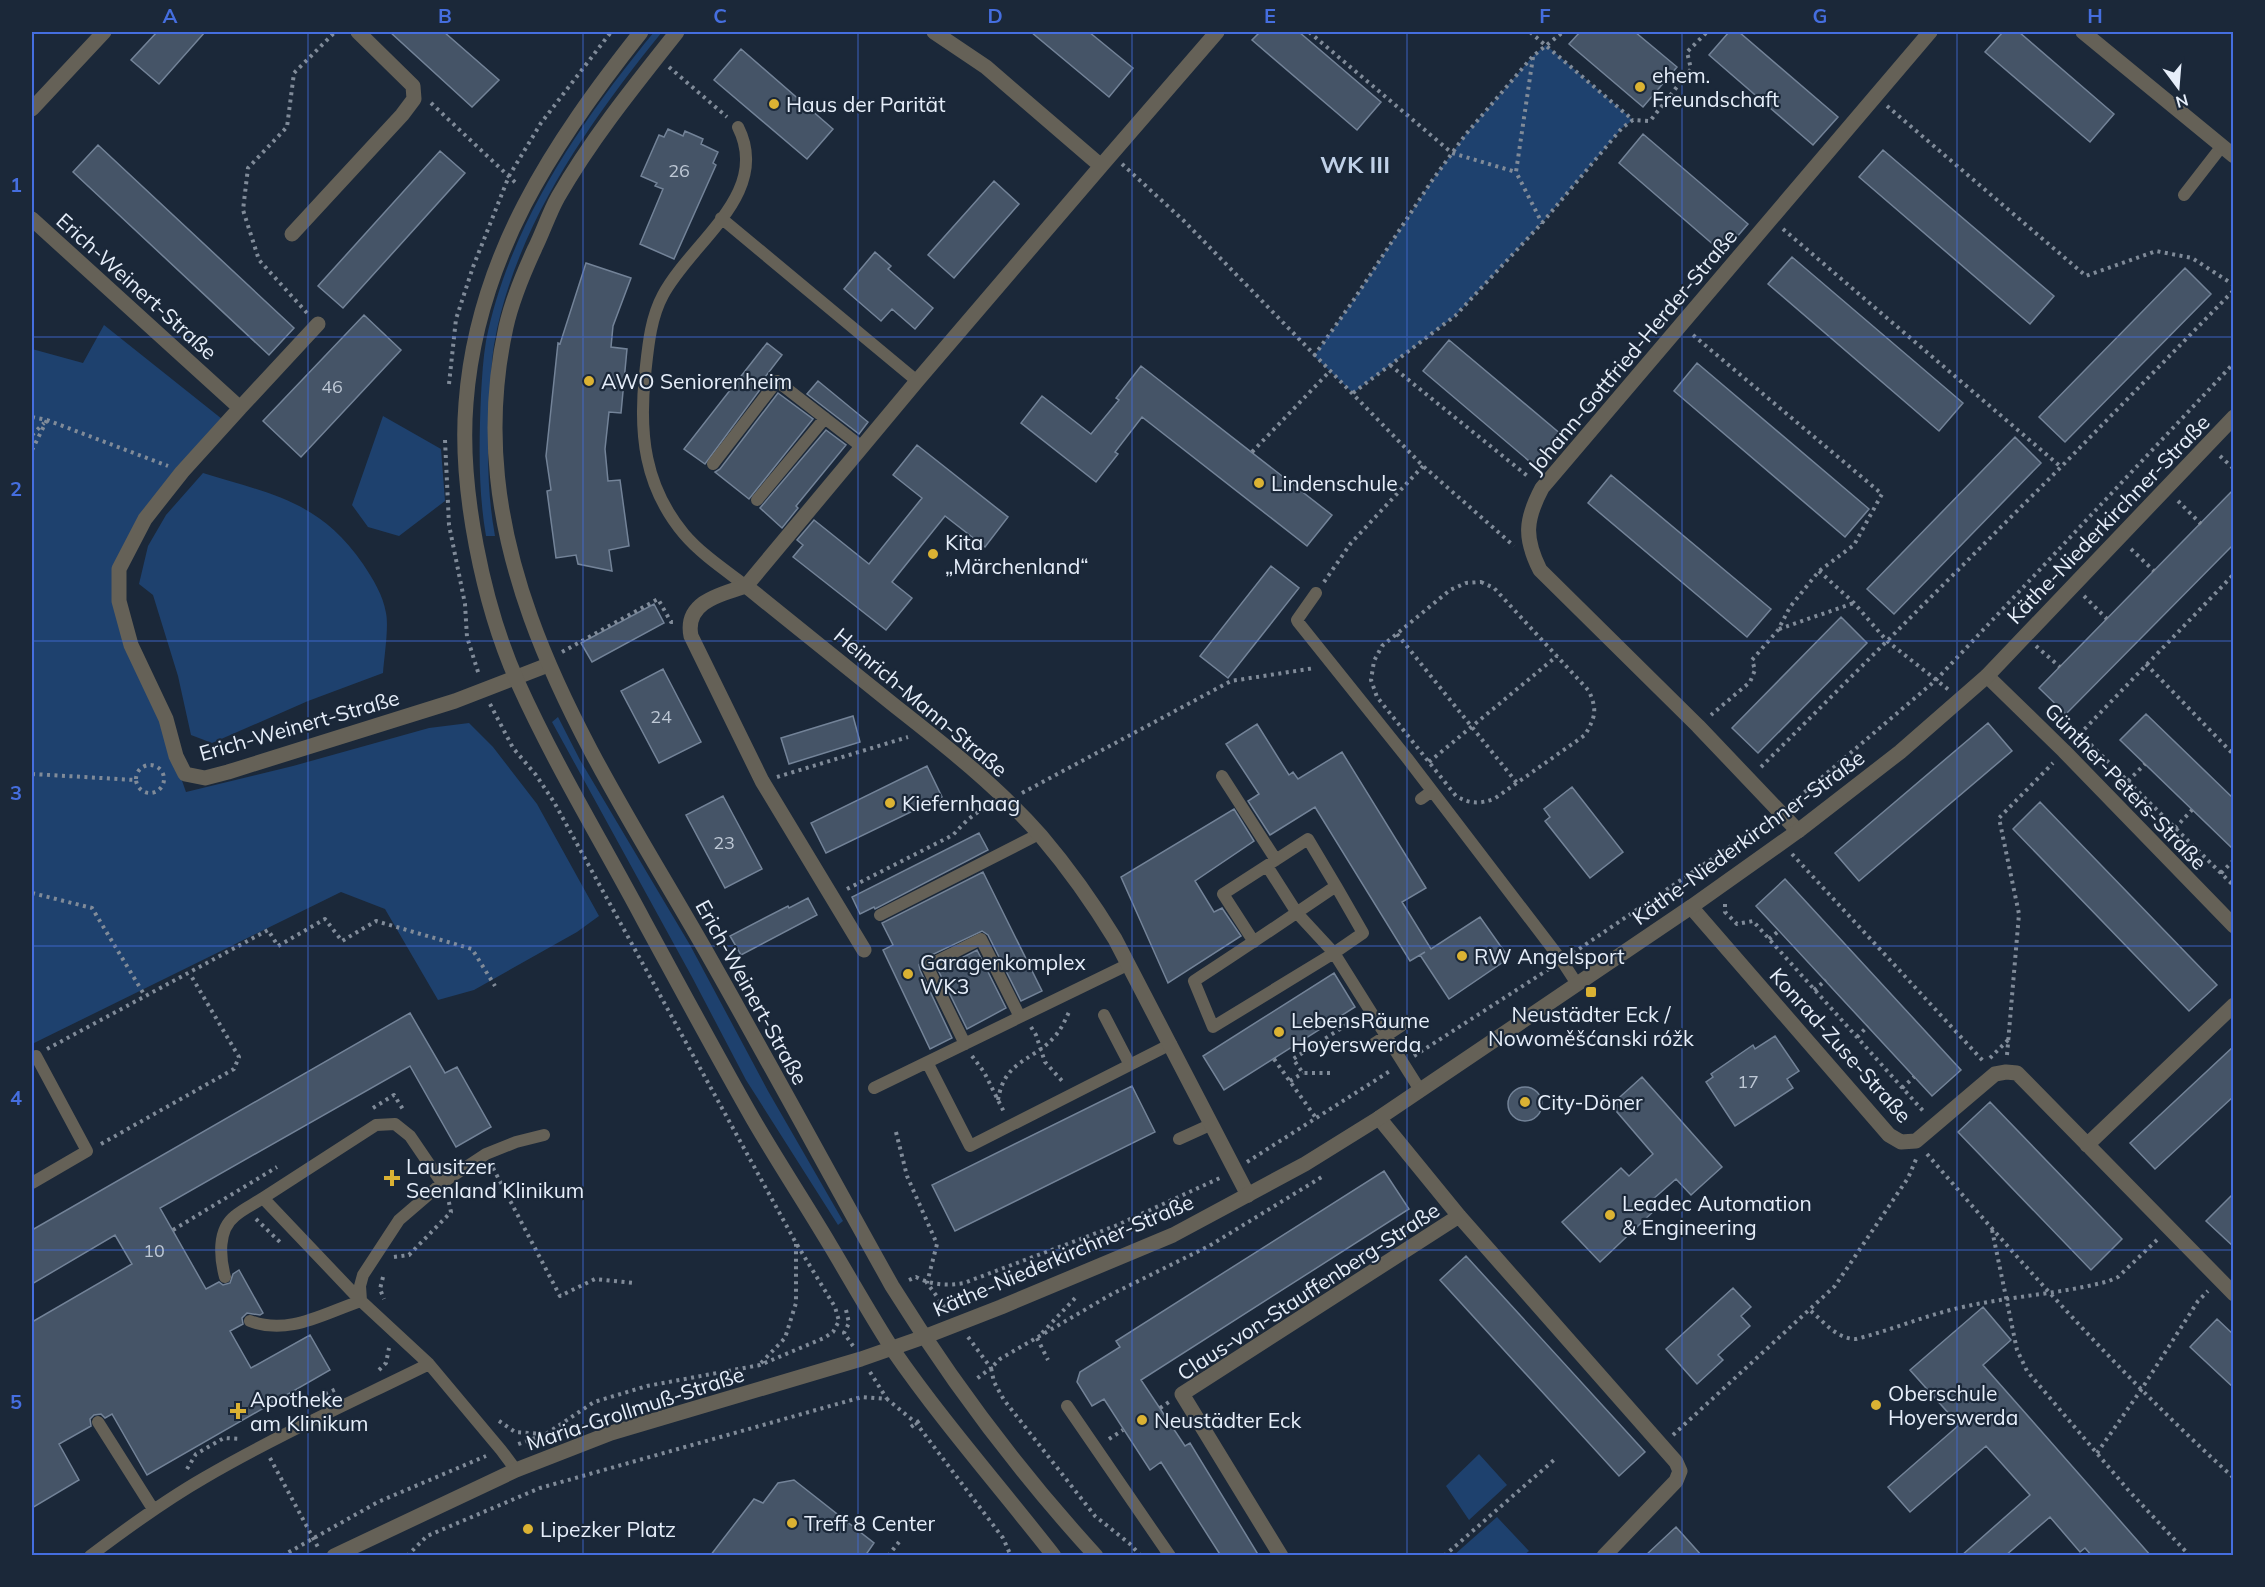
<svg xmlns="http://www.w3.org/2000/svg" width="2265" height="1587" font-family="Mulish,sans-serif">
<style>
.green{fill:#1e416e}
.building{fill:#455467;stroke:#738398;stroke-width:1.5}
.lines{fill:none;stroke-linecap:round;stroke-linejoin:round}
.path{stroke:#808b99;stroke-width:4;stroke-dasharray:3 4.5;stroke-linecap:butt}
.service{stroke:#656157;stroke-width:12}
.minor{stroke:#656157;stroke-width:15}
.tertiary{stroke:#656157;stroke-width:15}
.grid{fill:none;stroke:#456edf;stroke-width:1.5;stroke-opacity:0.55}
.poi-dot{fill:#dbb233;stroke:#1b2839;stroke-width:2}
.labels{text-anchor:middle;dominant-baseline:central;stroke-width:4.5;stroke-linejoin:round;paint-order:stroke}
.number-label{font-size:18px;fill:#bec8d5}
.poi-label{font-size:21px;fill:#e6eefa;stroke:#1b2839;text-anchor:start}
.street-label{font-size:21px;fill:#e6eefa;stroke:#1b2839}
.quarter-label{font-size:24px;font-weight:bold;fill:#c0d1e8;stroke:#1b2839}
.neatline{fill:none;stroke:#456edf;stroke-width:2}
.grid-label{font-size:20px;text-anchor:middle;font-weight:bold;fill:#456edf}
</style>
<rect width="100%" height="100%" fill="#1b2839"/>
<!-- green -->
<path class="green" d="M654,32H662C589,122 514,228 494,345C491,364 491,385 490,404C487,449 487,492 495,536H486C478,490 479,442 481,395C482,377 483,359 486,341C509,225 581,121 654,32Z
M1546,45L1633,120L1622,128L1542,223L1455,316L1353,393L1314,356L1353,301L1431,182L1466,134L1533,56Z
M104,325L227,423L182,471L118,570L119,601L186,792L293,766L429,728L469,723L493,747L537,804L599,916L577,932L474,990L438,1000L385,909L341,892L32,1044V349L83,363Z
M383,416L441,449L445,501L399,536L368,527L352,505Z
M203,473C271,494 320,501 363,564C373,579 383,595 386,613C389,627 384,658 383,673L308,701L212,743L191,735L178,676L153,595L139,584L148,546L166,515Z
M558,717L580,760L690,945L768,1091L843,1221L838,1225L746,1080L692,977L552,722Z
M1479,1454L1507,1485L1469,1520L1446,1486Z
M1497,1517L1529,1551L1524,1555H1454Z"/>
<!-- building -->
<path class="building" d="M157,32H205L159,84L131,60Z
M390,32H444L499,80L472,107Z
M1031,32H1089L1133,68L1109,97Z
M1260,32H1299L1381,102L1357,130L1252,40Z
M1580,32H1635L1677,67L1643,107L1569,44Z
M1729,32H1739L1838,117L1813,145L1709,55Z
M2003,32H2019L2114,114L2090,142L1985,52Z
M741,49L833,129L807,159L714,80Z
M668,129L683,136L685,131L703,139L701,144L718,152L713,163L716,165L674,259L640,244L663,189L655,186L657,183L641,176L659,135L664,137Z
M1643,134L1748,224L1723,253L1619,163Z
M98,145L294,328L269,355L73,172Z
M1883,150L2054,296L2030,324L1859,177Z
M440,151L465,173L343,308L318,286Z
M994,181L1019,204L954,278L928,255Z
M875,252L891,266L888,269L933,308L915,329L892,309L881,321L844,289Z
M1792,257L1963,403L1939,431L1768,284Z
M586,263L631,278L613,326L611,347L627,349L621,413L609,412L605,449L608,481L620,480L629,546L609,550L612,571L578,564L576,555L556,558L547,491L551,490L546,456L558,343L560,344Z
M2185,268L2211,294L2065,442L2039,417Z
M364,315L401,350L301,457L263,421Z
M1449,340L1562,435L1535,466L1423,371Z
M767,343L782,355L762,381L765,383L705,464L684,449Z
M1697,363L1869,509L1845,537L1674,391Z
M1141,366L1332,515L1307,546L1142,417L1115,452L1118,454L1096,482L1021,423L1042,396L1091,434L1119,400L1116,398Z
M818,381L868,422L859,434L807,394Z
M778,393L813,419L749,499L715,472L720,469Z
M826,430L846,445L796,506L798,508L782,528L760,508Z
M2015,437L2041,463L1894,614L1867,589Z
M917,445L1008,517L985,547L945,516L892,582L912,598L886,630L793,557L803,545L797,540L814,520L869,564L922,498L893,475Z
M1611,475L1771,609L1747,637L1588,503Z
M2234,489V544L2066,714L2039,688Z
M1271,566L1299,588L1228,678L1200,656Z
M654,604L664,623L592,662L581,643Z
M1841,617L1867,643L1758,753L1732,728Z
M663,669L701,742L659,763L621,691Z
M2146,714L2234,799V850L2120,740Z
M853,716L860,742L789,764L781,738Z
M1988,723L2012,751L1859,881L1835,853Z
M1257,724L1289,775L1293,772L1298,779L1342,752L1426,888L1402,902L1431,949L1480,917L1509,958L1449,999L1420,955L1425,952L1410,961L1315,807L1270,835L1248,801L1259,794L1226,744Z
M927,766L942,797L826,853L811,823Z
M1572,787L1623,852L1590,878L1545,821L1550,817L1544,809Z
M723,796L762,869L725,888L686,815Z
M2040,802L2217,985L2189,1011L2013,829Z
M1234,809L1254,841L1195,881L1214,912L1222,908L1241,936L1168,983L1121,877Z
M979,833L988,850L875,909L874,907L860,914L852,897Z
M983,872L1042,991L1021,1001L988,935L982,931L923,959L919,965L920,970L952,1038L930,1049L883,950L893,945L882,923Z
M1785,879L1961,1070L1932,1096L1756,906Z
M808,898L817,915L741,955L730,936L788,906L789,908Z
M977,950L1006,1008L967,1029L938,970Z
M1334,973L1355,1007L1224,1090L1203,1056Z
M410,1013L445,1073L457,1067L491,1127L456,1147L410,1066L160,1208L206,1289L219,1282L223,1285L230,1283L233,1274L239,1270L263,1313L260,1315L247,1313L242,1318L243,1324L230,1331L251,1368L310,1335L330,1370L147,1475L112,1414L105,1418L101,1414L94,1415L90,1419L91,1426L59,1444L79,1480L32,1508V1322L132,1264L115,1235L32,1284V1230Z
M1775,1036L1799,1071L1787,1079L1793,1088L1735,1126L1706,1082L1713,1077L1711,1074L1753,1045L1755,1049Z
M2234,1046V1096L2155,1169L2130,1143Z
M1642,1077L1722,1167L1691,1195L1676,1179L1652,1200L1658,1207L1600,1262L1562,1222L1621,1168L1629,1176L1653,1154L1611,1105Z
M1132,1086L1155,1132L955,1231L932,1185Z
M1508 1104a17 17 0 1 1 34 0a17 17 0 1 1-34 0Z
M1990,1102L2122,1239L2091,1270L1958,1132Z
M1384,1171L1409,1209L1141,1380L1185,1446L1190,1443L1259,1556H1221L1161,1462L1150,1470L1104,1399L1092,1406L1077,1382L1080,1372L1120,1347L1116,1341Z
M2234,1193V1247L2206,1221Z
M1466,1256L1645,1452L1619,1476L1440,1280Z
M1733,1288L1751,1307L1741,1316L1750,1326L1718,1355L1723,1360L1697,1384L1666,1349Z
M1983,1307L2011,1340L1983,1365L2151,1556H2092L2085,1548L2080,1552L2050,1517L2005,1556H1961L2030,1495L1986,1446L1910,1512L1888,1487L1959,1425L1910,1370Z
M2217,1319L2234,1335V1388L2190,1347Z
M794,1480L874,1543L865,1556H710L754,1499L763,1503L778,1483Z
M1676,1527L1702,1556H1645Z"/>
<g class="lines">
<!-- path -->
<path class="path" d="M1309,32L1452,153L1516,172
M1530,32L1633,120
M1533,57L1516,172L1542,223
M669,67L727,117
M431,103L517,184
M1887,106L2086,276L2156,251L2192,258L2234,285
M1122,164L1184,221L1423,466L1514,546
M1783,229L2061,467
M307,313L259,260L243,210L248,168L287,127L294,73L335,32
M1693,335L1882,494L1854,545L1819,571L1790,607L1778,630L1752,660L1755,670L1750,682L1711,715
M1314,356L1353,301L1431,182L1466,134L1533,56L1563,32
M1390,365L1530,478
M449,384L456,319L473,267L509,176L541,123L611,32
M1353,393L1455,316L1542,223L1622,128L1633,120L1650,121L1691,69L1687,52L1707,32
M32,417L47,420L168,466
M32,435L44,423
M445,440L449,525L465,604L467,637L479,675
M32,450L47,420
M1252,452L1330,371
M2220,456L2234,469
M2178,501L2201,524
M2131,549L2154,571
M1819,571L1854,603L1887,641L1949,690
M1324,582L1351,543L1423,466
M1481,582L1494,588L1589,691C1597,710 1596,716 1585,735L1494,799C1479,804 1470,804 1456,796L1377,697L1371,680L1374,661L1382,646L1450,590L1466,583Z
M2084,596L2107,619
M1779,629L1854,603
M1397,634L1517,783
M2036,646L2060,667
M562,652L658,599L671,622H674
M2146,664L2234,755
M490,704L513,748L536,775L554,802L796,1243L835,1307L839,1321L833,1332L824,1338L760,1365L647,1386L594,1402L546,1434L516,1445
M2080,734L2234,886
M2074,740L2234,574
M1429,762L1557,656
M136 779a14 14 0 1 1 28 0a14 14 0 1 1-28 0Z
M1761,767L2061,467L2234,290
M32,774L135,780
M777,777L908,737
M2128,781L2145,764
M1022,793L1231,681L1315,668
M1793,802L1936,680L2234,363
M2175,828L2192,810
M1792,854L1984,1062
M2221,873L2234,860
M847,889L953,835C964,823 975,811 990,807
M32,893L92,908L145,996
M1725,904V912L1737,924L1753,921L1924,1112
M1769,939L1780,930
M1573,953L1768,821
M1814,990L1826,980
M1031,1027L1036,1035L1045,1062L1063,1082
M1857,1037L1868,1026
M47,1049L268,930L278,946L325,919L342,941L376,921L472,949L495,986
M2007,1055L2019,914L1999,818L2053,763
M972,1056L984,1072L1004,1112
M1414,1056L1549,969
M1990,1058L2008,1040
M1274,1059L1316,1118
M1330,1073H1303L1293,1059L1359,1017
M1290,1081L1303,1073
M1902,1088L1914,1077
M998,1100C1005,1058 1034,1062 1056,1035C1062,1028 1066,1018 1070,1010
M373,1108L394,1095L404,1111
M896,1132L907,1176L937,1244L927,1283L947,1310
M101,1144L234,1069L239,1057L190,974
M1927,1154C2024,1266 2123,1378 2234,1478
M1247,1162L1390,1071
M493,1168L560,1296L595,1279L635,1283
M256,1219L283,1245
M173,1230L277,1167
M1992,1230L2017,1350L2027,1371L2129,1491L2190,1556
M394,1257L409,1255L451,1212L448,1198
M383,1277L380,1289L384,1299
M909,1280L916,1277C932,1285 947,1286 964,1283L1115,1226L1220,1178
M846,1310L849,1323L844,1333L853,1346
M1811,1311C1824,1322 1837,1339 1856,1339C1892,1330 1926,1315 1963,1307C2011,1296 2061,1294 2109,1281L2118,1277L2158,1239
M1042,1333L1078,1295
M968,1337L991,1368L975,1380
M1037,1338L1048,1360
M761,1363L785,1338L796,1303V1244
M379,1370L386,1363L389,1348
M870,1372L887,1399
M305,1404L336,1389
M1160,1408L1169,1402
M499,1421L515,1432L542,1434
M911,1427L923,1418
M1673,1435L1835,1286L1908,1178L1917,1157
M1109,1439L1123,1430
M2097,1453L2141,1390L2198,1301L2208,1291
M270,1458L319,1549
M187,1469L196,1454L224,1438L241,1439
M282,1556L378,1502L486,1456
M407,1556L427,1536L540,1488L862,1397L887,1399L916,1423L1003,1538L1011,1556
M888,1556L899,1542
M1141,1556L1130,1544L1095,1516L1004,1400L994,1382L991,1368L1000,1359L1112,1294L1209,1246L1325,1175
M1444,1556L1554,1460"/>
<!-- service -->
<path class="service" d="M738,127C772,194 691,242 663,295C650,319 648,348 645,375C639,433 644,486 684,534C701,554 725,570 746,586
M2184,195L2222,146
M721,218L917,381
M713,464L777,381L862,447
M757,500L825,418
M1316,593L1297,620L1298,622L1407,758L1562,961L1577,984
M1222,776L1276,860
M1421,799L1432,791
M1267,866L1297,913L1334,953L1363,933L1336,886C1289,918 1242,950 1194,981L1213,1027L1334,953L1420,1090
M880,915L1039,834
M1254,942L1223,894L1308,839L1336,886
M1104,1015L1130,1065
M965,1044L927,966L981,939L1020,1017
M1372,1045L1401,1026
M32,1058L36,1056L87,1151L32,1183
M927,1062L970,1146L1171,1044
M874,1088L1129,964
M1179,1139L1212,1124
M263,1198L376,1125L395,1124L410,1136L442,1183
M225,1277C220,1258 217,1230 235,1216C243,1209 254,1204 263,1198L361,1301C324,1313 289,1336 250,1321
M1067,1406L1170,1556
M98,1422L153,1509
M516,1470L501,1450L429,1364L361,1301L360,1286L363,1275L399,1220L442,1183L486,1154L516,1142L544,1135
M90,1556C127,1528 164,1501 204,1478C276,1436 354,1401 429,1364"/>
<!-- minor -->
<path class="minor" d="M934,32L986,67L1101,166L1217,32
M2083,32L2234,156
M32,109L104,32
M32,219L240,408L182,472L145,519L119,569V601L131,645L166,719L176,756L185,774L205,778L228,772L455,701L548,665
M292,234L402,115L414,99L413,86L358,32
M240,408L318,324
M746,586C796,626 845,666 895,706C946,746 998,787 1041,836C1069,869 1093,903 1115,939L1248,1195
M1987,676L2064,751L2234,926
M1798,831L1698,726L1540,570C1524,538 1525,520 1542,488L1930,32
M1691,907L1889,1135L1901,1142L1916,1141L1995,1074L2006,1072L2017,1073L2234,1294
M864,950L762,781L691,636C684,602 721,594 746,586L917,381L1101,166
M1379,1118L1459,1216L1676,1462L1680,1471L1676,1481L1604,1556
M2087,1145L2234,1005
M1281,1556L1182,1394L1459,1216"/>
<!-- tertiary -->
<path class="tertiary" d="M641,32C553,143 477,257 466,403C459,488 483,605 518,683C555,765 602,842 644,921C680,987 716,1054 753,1119C778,1162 805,1203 830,1245C851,1280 871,1316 893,1350C942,1421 1000,1487 1054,1556
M677,32C635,85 592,138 558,197C549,213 543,232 535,248C523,274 512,300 506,327C454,563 597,760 707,953C770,1064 830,1175 892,1286C951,1381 1020,1473 1096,1556
M334,1556L516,1470L611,1433L861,1359L924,1337L1001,1307L1173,1235L1305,1164L1379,1118L1691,907L1798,831L1900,752L1987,676L2234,417"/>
</g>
<!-- grid -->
<path class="grid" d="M308,32V1556M583,32V1556M858,32V1556M1132,32V1556M1407,32V1556M1682,32V1556M1957,32V1556M32,337H2234M32,641H2234M32,946H2234M32,1250H2234"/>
<!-- markers -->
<g class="poi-dot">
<circle cx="1640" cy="87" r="6"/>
<circle cx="774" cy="104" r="6"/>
<circle cx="589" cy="381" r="6"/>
<circle cx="1259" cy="483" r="6"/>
<circle cx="933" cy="554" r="6"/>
<circle cx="890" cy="803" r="6"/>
<circle cx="1462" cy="956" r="6"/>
<circle cx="908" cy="974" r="6"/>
<rect x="1585" y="986" width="12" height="12" rx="3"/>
<circle cx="1279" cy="1032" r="6"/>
<circle cx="1525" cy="1102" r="6"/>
<path d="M389 1169h6v6h6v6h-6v6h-6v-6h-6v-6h6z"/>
<circle cx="1610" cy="1215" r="6"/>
<circle cx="1876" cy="1405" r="6"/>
<path d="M235 1402h6v6h6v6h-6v6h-6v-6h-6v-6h6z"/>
<circle cx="1142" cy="1420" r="6"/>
<circle cx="792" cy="1523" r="6"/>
<circle cx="528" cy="1529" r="6"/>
</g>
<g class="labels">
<!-- number labels -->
<g class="number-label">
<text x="679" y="170">26</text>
<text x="332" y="386">46</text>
<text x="661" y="716">24</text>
<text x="724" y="842">23</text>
<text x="1748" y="1081">17</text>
<text x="154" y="1250">10</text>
</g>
<!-- poi labels -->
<g class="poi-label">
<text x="1652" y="75">ehem.<tspan x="1652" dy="24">Freundschaft</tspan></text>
<text x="786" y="104">Haus der Parität</text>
<text x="601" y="381">AWO Seniorenheim</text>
<text x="1271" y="483">Lindenschule</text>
<text x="945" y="542">Kita<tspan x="945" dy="24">„Märchenland“</tspan></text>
<text x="902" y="803">Kiefernhaag</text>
<text x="1474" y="956">RW Angelsport</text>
<text x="920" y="962">Garagenkomplex<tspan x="920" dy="24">WK3</tspan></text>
<text x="1591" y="1014" text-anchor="middle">Neustädter Eck /<tspan x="1591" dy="24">Nowoměšćanski róžk</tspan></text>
<text x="1291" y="1020">LebensRäume<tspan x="1291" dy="24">Hoyerswerda</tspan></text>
<text x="1537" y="1102">City-Döner</text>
<text x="406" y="1166">Lausitzer<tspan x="406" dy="24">Seenland Klinikum</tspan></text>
<text x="1622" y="1203">Leadec Automation<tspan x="1622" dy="24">&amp; Engineering</tspan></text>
<text x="1888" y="1393">Oberschule<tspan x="1888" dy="24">Hoyerswerda</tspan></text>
<text x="250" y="1399">Apotheke<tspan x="250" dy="24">am Klinikum</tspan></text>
<text x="1154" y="1420">Neustädter Eck</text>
<text x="804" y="1523">Treff 8 Center</text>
<text x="540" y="1529">Lipezker Platz</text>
</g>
<!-- street labels -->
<g class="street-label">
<text transform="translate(137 286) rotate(42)">Erich-Weinert-Straße</text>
<text transform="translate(1632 351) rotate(-50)">Johann-Gottfried-Herder-Straße</text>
<text transform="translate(2108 519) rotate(-46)">Käthe-Niederkirchner-Straße</text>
<text transform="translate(921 702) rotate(40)">Heinrich-Mann-Straße</text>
<text transform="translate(299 725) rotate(-16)">Erich-Weinert-Straße</text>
<text transform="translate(2126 786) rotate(46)">Günther-Peters-Straße</text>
<text transform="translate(1748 837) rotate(-36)">Käthe-Niederkirchner-Straße</text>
<text transform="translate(752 992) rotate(61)">Erich-Weinert-Straße</text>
<text transform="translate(1841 1045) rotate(48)">Konrad-Zuse-Straße</text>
<text transform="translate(1063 1255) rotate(-23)">Käthe-Niederkirchner-Straße</text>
<text transform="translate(1308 1291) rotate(-33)">Claus-von-Stauffenberg-Straße</text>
<text transform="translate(635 1408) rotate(-18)">Maria-Grollmuß-Straße</text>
</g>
<!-- quarter labels -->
<g class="quarter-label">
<text x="1355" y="164">WK III</text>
</g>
</g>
<!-- border -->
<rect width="2265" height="1587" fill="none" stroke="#1b2839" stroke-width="66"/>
<!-- north arrow -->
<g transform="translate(2178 87) rotate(164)" stroke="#1b2839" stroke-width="4.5" paint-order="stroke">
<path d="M0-4.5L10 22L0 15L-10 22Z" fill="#e6eefa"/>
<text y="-9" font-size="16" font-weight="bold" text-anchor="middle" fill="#e6eefa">N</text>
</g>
<rect x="33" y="33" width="2199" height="1521" class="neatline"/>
<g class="grid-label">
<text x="170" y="23">A</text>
<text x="445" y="23">B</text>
<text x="720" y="23">C</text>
<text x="995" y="23">D</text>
<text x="1270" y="23">E</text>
<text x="1545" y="23">F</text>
<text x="1820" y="23">G</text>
<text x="2095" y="23">H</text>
<text x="16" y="192">1</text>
<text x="16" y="496">2</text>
<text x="16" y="800">3</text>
<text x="16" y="1105">4</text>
<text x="16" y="1409">5</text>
</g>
</svg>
